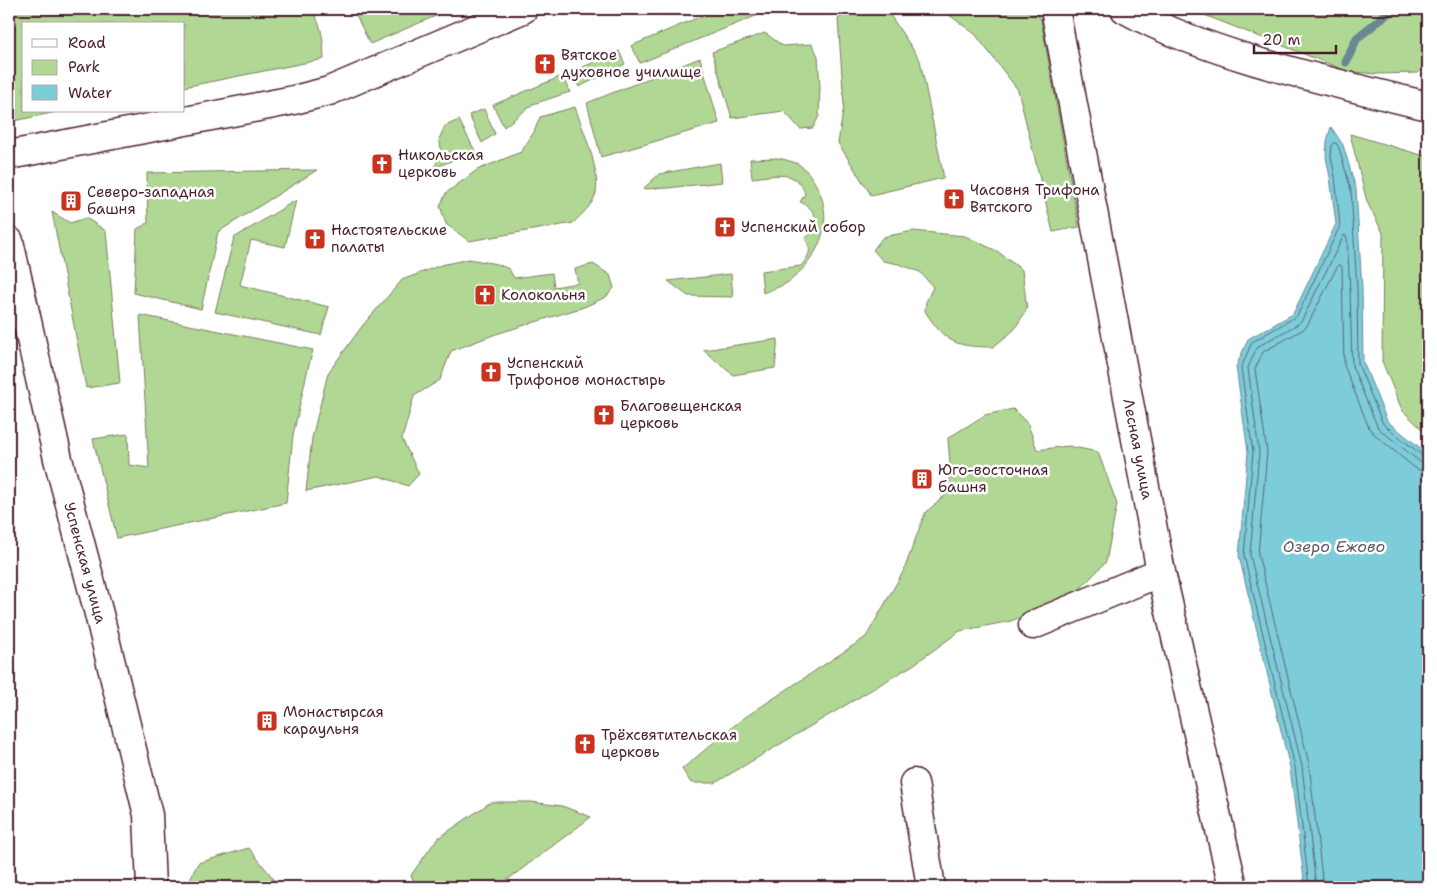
<svg xmlns="http://www.w3.org/2000/svg" width="1437" height="896" font-family="'Shantell Sans',sans-serif">
<style>
.green{fill:#b0d894;stroke:#7d7c60}
.water{fill:#7dccda;stroke:#698794}
.lines{fill:none;stroke-linecap:round;stroke-linejoin:round}
.shore{stroke:#5e6471;stroke-width:1}
.stream{stroke:#698794;stroke-width:9}
.minor-casing{stroke:#4a1f2b;stroke-width:31}
.minor{stroke:#fff;stroke-width:28}
.labels{text-anchor:middle;dominant-baseline:central;stroke-width:5;stroke-linejoin:round;paint-order:stroke}
.poi-label{font-size:15px;fill:#4a1f2b;stroke:#fff;text-anchor:start}
.street-label{font-size:15px;fill:#4a1f2b;stroke:#fff}
.water-label{font-size:16px;font-style:italic;fill:#5c5c68;stroke:#fff}
</style>
<rect width="100%" height="100%" fill="#fff"/>
<filter id="ink" filterUnits="userSpaceOnUse"><feTurbulence type="fractalNoise" baseFrequency=".02" numOctaves="2"/><feDisplacementMap in="SourceGraphic" scale="10" xChannelSelector="R" yChannelSelector="G"/><feConvolveMatrix kernelMatrix="1 2 1 2 8 2 1 2 1" color-interpolation-filters="sRGB"/></filter>
<g filter="url(#ink)">
<!-- green -->
<path class="green" d="M9,9H310C323,24 323,40 324,59L184,87V24H24V111H61L9,122Z
M353,9H452L370,44Z
M718,9H773L640,63L631,46Z
M852,9H886L920,60L943,173V178L871,195L838,143L844,105L838,19Z
M941,9H1035L1041,20L1079,227L1053,232L1018,90L975,34Z
M1189,9H1428V64L1418,73L1375,74L1347,71Z
M765,33L783,46L812,44L818,56L820,88L819,116L813,128L800,129L784,111L732,118L712,52Z
M619,51L625,64L579,87L572,72Z
M700,58L719,123L601,157L587,103Z
M562,76L570,92L533,104L504,127L493,105Z
M575,107C583,130 600,169 596,193C593,205 581,215 573,223L469,241L446,224L440,206L446,193L477,170L521,152L534,132L540,117Z
M484,109L495,134L482,143L469,115Z
M459,120L475,151L434,168C439,158 443,150 439,139L445,126Z
M1350,134L1428,157V435L1402,410L1382,361L1383,233L1367,202Z
M779,158C785,160 792,161 798,164C808,170 814,180 819,191C834,224 818,258 791,280C784,286 772,289 763,293L761,271L801,266C809,256 813,250 805,239C807,236 812,233 814,229C820,217 811,206 800,202L805,194C798,168 773,176 752,178L750,159Z
M720,163L722,182L667,188L643,189L659,174Z
M317,170L218,232L201,309L134,293L137,229L148,223L147,173Z
M296,200L285,247L251,240L240,285L329,307L321,335L215,312L234,238Z
M52,212L70,223L86,218L106,231L120,383L86,388Z
M913,231L965,236L997,251L1022,270L1027,309L1014,330L993,347C956,347 945,343 925,311L926,302L933,287L920,272L899,264L883,261L873,250L883,237Z
M469,259L497,264L509,269L514,278L552,273L554,287L578,283L575,269L593,264L610,275L614,288L606,297L584,307L496,334L451,351L440,380L414,396L402,439L419,474L408,486L379,476L306,491L312,438L328,373L363,325L402,280L441,265Z
M731,274L733,297L688,296L668,281Z
M140,315L313,350L308,368L293,435L286,503L117,538L93,439L128,434L129,465L149,468Z
M778,339L775,368L733,375L703,350Z
M1013,409L1028,424L1037,450L1068,446L1098,452L1117,504L1106,562L1074,595L1011,621L960,631L913,665L715,783H691L682,769L741,720L866,637L904,570L925,513L949,492L950,464L948,438L985,415Z
M491,802H531L562,806L591,817L498,887H416L411,875L437,839Z
M249,848L280,887H186L198,863Z"/>
<!-- water -->
<path class="water" d="M1331,127L1343,145L1356,189L1362,289L1363,362L1387,421L1428,454V887H1305L1290,768L1239,556L1248,452L1236,367L1248,339L1293,314L1336,224L1330,177L1326,157L1327,141Z"/>
<g class="lines">
<!-- shore -->
<path class="shore" d="M1309,887L1295,767L1244,556L1253,452L1241,368L1252,342L1297,316L1340,226L1335,176L1331,157L1332,145L1334,143H1336L1339,148L1351,190L1357,289L1358,364L1383,424L1423,456L1428,458
M1316,887L1302,766L1250,555L1259,452L1248,368L1257,347L1298,324L1302,320L1344,235L1347,237L1350,289L1352,366L1378,428L1420,462L1428,464
M1323,887L1309,764L1258,554L1267,452L1255,369L1263,352L1302,330L1307,326L1338,265H1340L1342,267L1344,365L1369,428L1375,435L1415,468L1422,471H1428"/>
<!-- stream -->
<path class="stream" d="M1346,62L1357,38L1393,9"/>
<!-- minor casing -->
<g class="minor-casing">
<path id="minor" d="M1055,9L1161,572L1233,887
M1125,9C1166,32 1210,47 1255,61C1313,78 1370,92 1428,106
M9,155L294,100L329,91L523,9
M9,241L58,459L99,614L148,815L151,887
M1033,625L1161,572
M914,783L931,887"/>
</g>
<!-- minor -->
<use href="#minor" class="minor"/>
</g>
</g>
<!-- icons -->
<defs>
<g id="church-square" transform="scale(1.125)"><rect x="-9" y="-9" width="18" height="18" rx="4" fill="#c8321e" stroke="#fff"/><path d="M-1.2-6h2.4v3.5h3.3v2.4h-3.3V6h-2.4V-.1h-3.3v-2.4h3.3Z" fill="#fff"/></g>
<g id="building-square" transform="scale(1.125)"><rect x="-9" y="-9" width="18" height="18" rx="4" fill="#c8321e" stroke="#fff"/><path d="M-4-6H4V6H1V3H-1V6H-4ZM-2.5-4.3h1.7v1.8h-1.7ZM.8-4.3h1.7v1.8H.8ZM-2.5-1h1.7V.8h-1.7ZM.8-1h1.7V.8H.8Z" fill="#fff"/></g>
</defs>
<g fill-rule="evenodd">
<use href="#church-square" x="545" y="64"/>
<use href="#church-square" x="382" y="164"/>
<use href="#church-square" x="954" y="199"/>
<use href="#building-square" x="71" y="201"/>
<use href="#church-square" x="725" y="227"/>
<use href="#church-square" x="315" y="239"/>
<use href="#church-square" x="485" y="295"/>
<use href="#church-square" x="491" y="372"/>
<use href="#church-square" x="604" y="415"/>
<use href="#building-square" x="922" y="479"/>
<use href="#building-square" x="267" y="721"/>
<use href="#church-square" x="585" y="744"/>
</g>
<g class="labels">
<!-- poi labels -->
<g class="poi-label">
<text x="561" y="55">Вятское<tspan x="561" dy="17">духовное училище</tspan></text>
<text x="398" y="155">Никольская<tspan x="398" dy="17">церковь</tspan></text>
<text x="970" y="190">Часовня Трифона<tspan x="970" dy="17">Вятского</tspan></text>
<text x="87" y="192">Северо-западная<tspan x="87" dy="17">башня</tspan></text>
<text x="741" y="227">Успенский собор</text>
<text x="331" y="230">Настоятельские<tspan x="331" dy="17">палаты</tspan></text>
<text x="501" y="295">Колокольня</text>
<text x="507" y="363">Успенский<tspan x="507" dy="17">Трифонов монастырь</tspan></text>
<text x="620" y="406">Благовещенская<tspan x="620" dy="17">церковь</tspan></text>
<text x="938" y="470">Юго-восточная<tspan x="938" dy="17">башня</tspan></text>
<text x="283" y="712">Монастырсая<tspan x="283" dy="17">караульня</tspan></text>
<text x="601" y="735">Трёхсвятительская<tspan x="601" dy="17">церковь</tspan></text>
</g>
<!-- street labels -->
<g class="street-label">
<text transform="translate(1138 449) rotate(79)">Лесная улица</text>
<text transform="translate(85 563) rotate(75)">Успенская улица</text>
</g>
<!-- water labels -->
<g class="water-label">
<text x="1334" y="546">Озеро Ежово</text>
</g>
</g>
<!-- margin -->
<rect width="1437" height="896" fill="none" stroke="#fff" stroke-width="30"/>
<rect x="15" y="15" width="1407" height="866" fill="none" stroke="#4a1f2b" stroke-width="2" filter="url(#ink)"/>
<!-- legend -->
<rect x="22" y="22" width="162" height="90" fill="#ffffff" stroke="#b7a5aa"/>
<rect x="32" y="39" width="25" height="8" fill="#ffffff" stroke="#b7a5aa"/>
<text x="68" y="48" font-size="15" fill="#4a1f2b">Road</text>
<rect x="32" y="60" width="25" height="15" fill="#b0d894" stroke="#b7a5aa"/>
<text x="68" y="72" font-size="15" fill="#4a1f2b">Park</text>
<rect x="32" y="85" width="25" height="15" fill="#7dccda" stroke="#b7a5aa"/>
<text x="68" y="98" font-size="15" fill="#4a1f2b">Water</text>
<!-- scale -->
<path d="M1254 45v8h82v-8" fill="none" stroke="#4a1f2b" stroke-width="2.5"/>
<text x="1262" y="45" font-size="15" fill="#4a1f2b" stroke="#ffffff" stroke-width="4" paint-order="stroke">20 m</text>
</svg>
